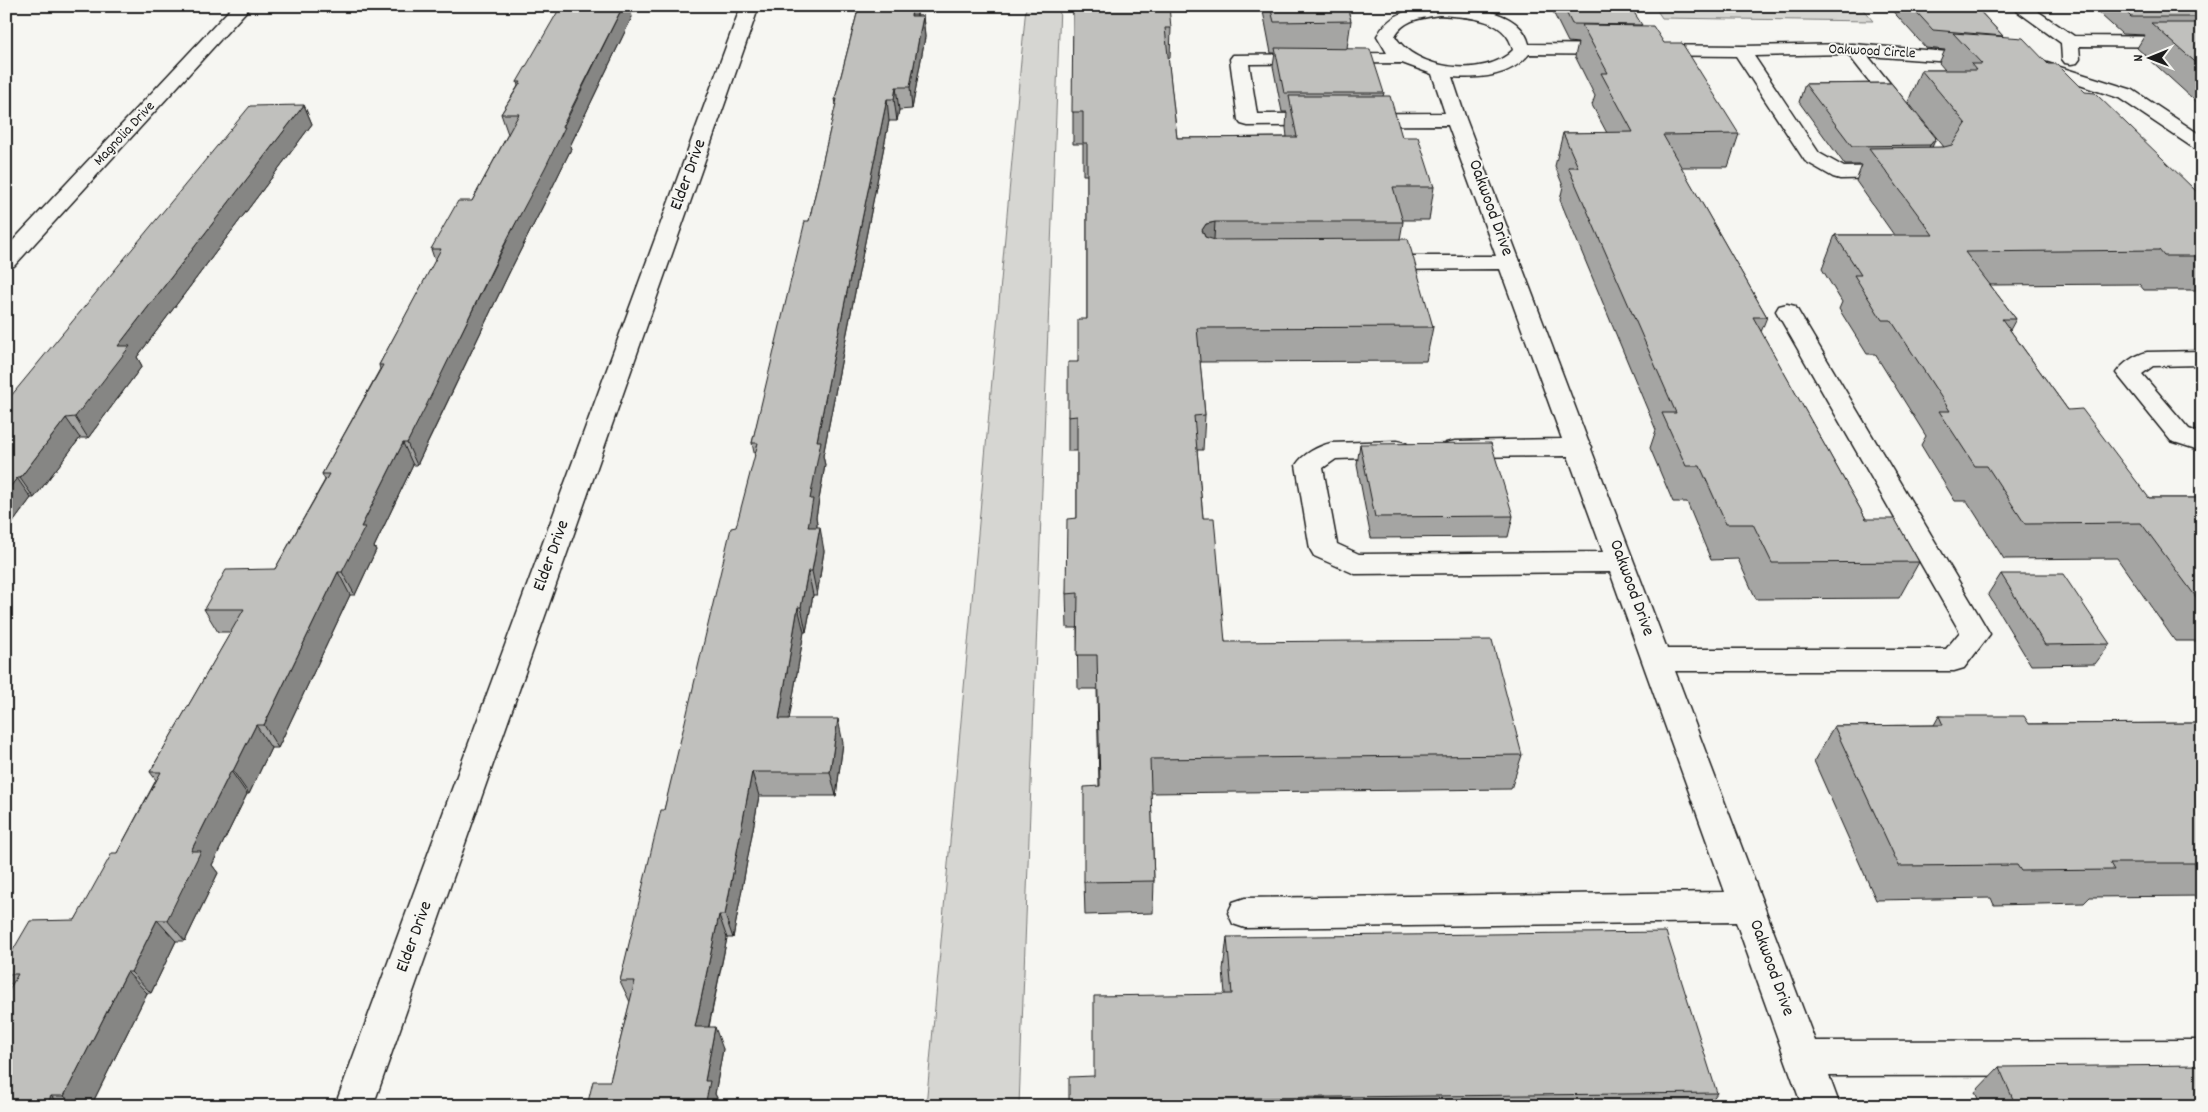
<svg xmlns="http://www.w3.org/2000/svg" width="2208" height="1112" font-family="Dekko,sans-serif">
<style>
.green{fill:#d6d6d2;stroke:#797977}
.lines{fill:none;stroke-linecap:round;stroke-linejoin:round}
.minor-casing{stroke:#1c1c1c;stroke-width:3}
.minor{fill:#f6f6f2;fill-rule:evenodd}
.wall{fill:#a5a5a3;stroke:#1c1c1c}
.shaded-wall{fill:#868684;stroke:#1c1c1c}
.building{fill:#c0c0bd;stroke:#1c1c1c}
.labels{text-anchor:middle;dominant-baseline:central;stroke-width:4;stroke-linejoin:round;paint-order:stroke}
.far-street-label{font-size:15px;fill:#1c1c1c;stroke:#f6f6f2}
.street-label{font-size:18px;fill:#1c1c1c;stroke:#f6f6f2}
</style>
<rect width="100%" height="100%" fill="#f6f6f2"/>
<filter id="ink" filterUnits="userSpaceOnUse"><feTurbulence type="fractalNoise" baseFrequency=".02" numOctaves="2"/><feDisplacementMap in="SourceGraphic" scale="10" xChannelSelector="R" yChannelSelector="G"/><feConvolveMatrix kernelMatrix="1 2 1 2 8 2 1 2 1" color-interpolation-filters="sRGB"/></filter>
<g filter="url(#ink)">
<!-- green -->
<path class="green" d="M1026,6H1060L1019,1106H926Z
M1654,6H1860L1873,21L1662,18Z"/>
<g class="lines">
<!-- minor casing -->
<g class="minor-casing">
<path id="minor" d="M233,6H251L14,266L6,268V248Z
M741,6H759L373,1106H335Z
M1429,6C1459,6 1520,6 1529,44L1742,46L1853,44L1984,55L1987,59L1984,63L1978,64L1868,56L1914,113L1911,117L1904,119L1897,117L1848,54L1754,56L1819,153L1844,167L1896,166L1903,168L1906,172L1903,176L1896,178L1840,179L1833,177L1805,161L1736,56L1529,54C1510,77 1479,79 1452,77L1466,119L1588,441L1592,447L1591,449L1667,649H1946L1960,632L1776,311L1779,306L1787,304L1795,306L1798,311L1990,634L1964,668L1954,671H1675L1815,1041L2202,1040V1075L1829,1076L1840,1106H1802L1736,922L1245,928L1233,924L1228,913L1233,902L1245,898L1725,892L1610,572L1355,574L1314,556L1310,549L1296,465C1303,454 1318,446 1331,443L1397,441L1406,443L1410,449L1406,455L1397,457L1336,459L1323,468L1337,544L1359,554L1603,552L1568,456L1455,457L1446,455L1442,449L1446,443L1455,441L1562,439L1500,269L1377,270L1369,268L1366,263L1369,258L1377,256H1496L1448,125L1248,126L1241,124L1238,120L1230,59L1233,55L1387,53L1377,36C1389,15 1406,10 1429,6ZM1439,15C1467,17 1506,17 1513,50C1485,79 1415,70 1395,36C1404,19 1422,18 1439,15ZM1402,63L1432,74L1445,113L1257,114L1249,64Z
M2010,6H2030L2074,36L2202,37V47L2079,46L2080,59L2077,63L2071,64L2065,63L2062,59L2061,43Z
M2031,58L2133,90L2202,136V151L2195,149L2119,98L2025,67L2022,63L2025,59Z
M2202,351V365L2153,366L2142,374L2189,429L2202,434V451L2171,441L2116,373C2123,363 2135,355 2147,352Z"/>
</g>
<!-- minor -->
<use href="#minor" class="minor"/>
</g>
<!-- wall -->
<path class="wall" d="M859,6H918L917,16H923L925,37L912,109L899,110L897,121H889L836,388L823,456L825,465L816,517L817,524V527L824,551L817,595H813L806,632H804L789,719L843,743L836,796H759L733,938H727L709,1027L723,1049L715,1094L719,1102L610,1081L630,1002L620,981L755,457L752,443L809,221L836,104L835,99Z
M1073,6L1171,28L1170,58H1168L1177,138L1287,137L1286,128L1287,112H1282L1273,66L1275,53H1271L1262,6H1347L1351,21L1347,48L1384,93L1383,96L1402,137L1434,187L1429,220H1402L1403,222L1400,239L1433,327L1426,361L1200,362L1205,415L1203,450H1197L1203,518L1225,642L1522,755L1511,789L1151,793L1154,881L1153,913L1085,915L1084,882L1099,786L1097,689H1078L1077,628H1067L1066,594L1077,518V451H1068V417L1078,362L1087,319V175H1083V144H1073Z
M1550,6H1630L1641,26L1664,43L1739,134L1728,167H1681L1767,317L1761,332L1866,519L1919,562L1899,598L1756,599L1738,559L1711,560L1687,502H1673L1650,448L1656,430L1560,200L1563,186L1555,166L1563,133H1607L1592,105L1595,96L1575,56L1578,43L1568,42Z
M1888,6H1975L2003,36H2002L2048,64L2085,92L2197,192H2202V290H2144L2139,284L1990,285L2016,319L2010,330L2068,410L2149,498H2202V641H2175L2117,558L2004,559L1967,501H1955L1921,445L1926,436L1875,354H1867L1839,309L1842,302L1822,269L1835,235H1894L1856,181L1862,165H1845L1799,102L1805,84L1891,83L1932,148L1944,147L1908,102L1921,70H1945L1939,63L1945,50L1926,48Z
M2091,6H2188L2201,17L2198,23H2202V107L2137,48L2145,35L2122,34Z
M632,17L570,146L571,149L551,190L510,271L435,428L417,465H413L374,547L376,550L355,595H350L278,748H271L249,794H247L212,865L218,873L185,941H176L151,993H147L91,1106H6L12,985L6,980V962L75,920L117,853L156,780L150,772L231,632H218L204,609L275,569L325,480L322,474L380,369L379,365L435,261L431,249L472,201L508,134L501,114L518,86L517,82Z
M304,105L312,124L137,357L142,366L88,438H80L34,498H31L6,532V402Z
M1360,444L1513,516L1508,537L1371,538L1357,465Z
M2001,574L2110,644L2095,664L2031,665L1988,594Z
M1939,716L2029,724L2202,723V896L2090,897L2084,903L1994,905L1991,898L1876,900L1814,761L1834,726L1934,725Z
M1227,937L1717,1093L1708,1106H1069L1094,1076L1225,994L1223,970Z
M1999,1067L2202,1106H1981L1975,1092Z"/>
<!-- shaded-wall -->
<path class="shaded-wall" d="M623,6H630L632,17L570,146L571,149L551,190L510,271L417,465L407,443Z
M913,6H918L914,37L911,16Z
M923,16L925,37L912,109L910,87Z
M896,87L899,110L897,121L894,99Z
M887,99L889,121L836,388L823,456L825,465L816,517L817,524L812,552L808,527L810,499L817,441L832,364Z
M304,105L312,124L137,357L142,366L88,438L75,417L118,346Z
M1936,138L1928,157L1922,164L1930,145Z
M1215,222L1213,255L1202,230L1206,224Z
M66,418L80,438L34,498L20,478Z
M403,443L413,465L374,547L376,550L355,595L342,572L361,527Z
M17,478L31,498L6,532V492Z
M820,527L824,551L817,595L812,571Z
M808,571L813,595L806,632L801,607Z
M338,572L350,595L278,748L264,725Z
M798,607L804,632L785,743L779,719Z
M838,719L843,743L836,796L830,772Z
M256,725L271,748L249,794L233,771Z
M231,771L247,794L212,865L218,873L185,941L167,920L191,851Z
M752,772L759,796L733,938L725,915Z
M719,915L727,938L704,1049L695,1027Z
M157,920L176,941L151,993L131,972Z
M127,972L147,993L91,1106H75L64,1096Z
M715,1027L723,1049L715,1094L719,1102L718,1106H705V1081Z
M51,1096L62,1106H46Z"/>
<!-- building -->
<path class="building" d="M561,6H623L562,127H565L545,168L502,249L426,406L407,443H403L361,527H365L342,572H338L264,725H256L233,771H231L191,851H201L167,920H157L131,972H127L64,1096H51L46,1106H6V995L18,974H6V962L30,921L75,920L112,853H117L161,772H150L244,609H204L226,570L275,569L329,474H322L383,365H379L441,249H431L458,201H472L519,114H501L521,82H517Z
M859,6H913L911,16H923L910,87H896L894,99H887L832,364L817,441H821L810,499H813L808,527H820L812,571H808L801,607H798L779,719H838L830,772H752L725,915H719L695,1027H715L705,1081H710L705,1106H587L593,1081H610L635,981H620L661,810H664L731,528L736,527L758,443H752L805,221H809L837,99H835Z
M1073,6H1169L1171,28H1165L1177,138L1297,137L1289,96H1390L1402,137H1418L1434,187H1393L1403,222H1215L1206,224L1202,230L1205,237L1215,240L1408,239L1433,327L1197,328L1205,415L1194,416L1203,518H1214L1225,642L1492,640L1522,755L1150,759L1154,881L1084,882V787L1100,786L1097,655H1077L1078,593L1066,594L1067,519L1077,518V416L1068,417V362H1078V319H1087V143H1083V112H1072Z
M1270,6H1347L1351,21L1274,22Z
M1563,6H1630L1642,25L1572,24Z
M1911,6H1975L2003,36L1933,30Z
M2120,6H2188L2201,17H2131Z
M2151,23H2202V68Z
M1582,25L1653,26L1664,43H1682L1739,134L1663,135L1767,317H1753L1866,519H1895L1919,562L1772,563L1753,524H1726L1700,466H1686L1662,413H1676L1568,167H1578L1563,133L1633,132L1601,73H1608Z
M1953,33L2023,38L2048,64H2057L2085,92L2095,93L2197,192H2202V256H2164L2159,250L1965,252L2016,319H2002L2068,410L2082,409L2149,498H2202V605L2141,523L2025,524L1987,466H1975L1939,411H1950L1891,320H1882L1854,275H1861L1835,235H1933L1869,148L1944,147L1952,145L1966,124L1921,70H1976L1971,64H1982Z
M1275,48L1370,49L1384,93H1284Z
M1891,83L1936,138L1930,145L1852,146L1805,84Z
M304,105L118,346H130L75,417L66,418L20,478H17L6,492V402L250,106Z
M1491,443L1513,516L1375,517L1360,444Z
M2001,574H2063L2110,644L2045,645Z
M1939,716H2024L2029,724L2202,723V863H2110L2114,870L2021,871L2017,865L1899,866L1834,726L1943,725Z
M1666,932L1717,1093L1244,1098V1106H1069V1077L1094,1076V996L1232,994L1227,937Z
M2202,1065V1106H2016L1999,1067Z"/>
</g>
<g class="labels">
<!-- far-street labels -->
<g class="far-street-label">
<text transform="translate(1872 52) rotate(3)">Oakwood Circle</text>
<text transform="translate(125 134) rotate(-47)">Magnolia Drive</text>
</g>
<!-- street labels -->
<g class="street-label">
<text transform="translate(689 175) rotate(-70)">Elder Drive</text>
<text transform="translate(1490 208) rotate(70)">Oakwood Drive</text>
<text transform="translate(552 556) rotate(-70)">Elder Drive</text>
<text transform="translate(1631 588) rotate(70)">Oakwood Drive</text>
<text transform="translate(415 937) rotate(-70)">Elder Drive</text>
<text transform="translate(1771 968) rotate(70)">Oakwood Drive</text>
</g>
</g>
<!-- margin -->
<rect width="2208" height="1112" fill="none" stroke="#f6f6f2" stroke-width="25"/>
<rect x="12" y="12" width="2183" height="1087" fill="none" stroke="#1c1c1c" stroke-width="2" filter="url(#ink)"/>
<!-- north arrow -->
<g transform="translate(2150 58) rotate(269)" stroke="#f6f6f2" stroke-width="4" paint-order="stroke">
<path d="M0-4L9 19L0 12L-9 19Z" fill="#1c1c1c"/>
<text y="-8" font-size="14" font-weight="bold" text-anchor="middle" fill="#1c1c1c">N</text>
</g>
</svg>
